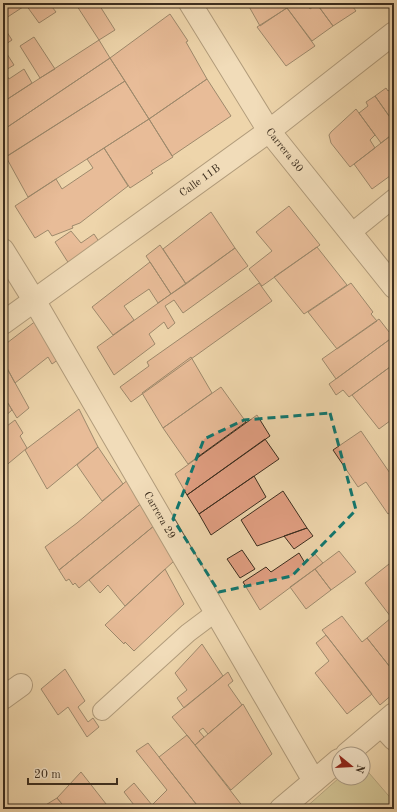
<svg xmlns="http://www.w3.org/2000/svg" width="397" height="812" font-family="'Old Standard TT',serif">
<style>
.green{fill:#babd88;stroke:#7b7654}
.building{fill:#e09e81;stroke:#3c2e1f}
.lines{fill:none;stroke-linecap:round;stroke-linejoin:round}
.service-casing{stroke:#685842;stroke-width:20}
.minor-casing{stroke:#685842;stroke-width:24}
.service{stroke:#f4e4c9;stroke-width:18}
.minor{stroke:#f4e4c9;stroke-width:22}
.marked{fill:none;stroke:#0f766e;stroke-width:3;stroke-dasharray:8 5;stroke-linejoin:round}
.labels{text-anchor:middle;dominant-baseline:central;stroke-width:4;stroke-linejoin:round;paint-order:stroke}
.street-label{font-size:11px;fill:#3c2e1f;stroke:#f4e4c9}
</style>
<rect width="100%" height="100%" fill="#eed5ac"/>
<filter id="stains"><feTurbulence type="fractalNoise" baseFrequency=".005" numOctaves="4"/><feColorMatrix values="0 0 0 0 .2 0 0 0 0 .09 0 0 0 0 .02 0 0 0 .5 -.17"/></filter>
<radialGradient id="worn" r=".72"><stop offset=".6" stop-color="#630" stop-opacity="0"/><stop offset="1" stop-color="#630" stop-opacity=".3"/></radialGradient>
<!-- green -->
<path class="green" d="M363,766L394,802V809H304L339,778H363Z"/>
<!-- building -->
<path class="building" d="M3,3H49L56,12L39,23L26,5L3,20Z
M75,3H98L115,30L99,40Z
M247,3H294L260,26Z
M294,3H305L310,9L317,4L333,26L312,41L287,8Z
M316,3H350L356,11L333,26Z
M287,8L315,46L286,66L257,27Z
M170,14L188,41L186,42L207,79L149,119L110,58Z
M3,26L12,40L3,46Z
M34,37L55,69L40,78L20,46Z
M99,40L110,58L3,130V102Z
M7,54L14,65L4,71L9,79L24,69L32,83L3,102V57Z
M110,58L125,81L7,156L3,149V130Z
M207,79L231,116L172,156L149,119Z
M125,81L149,119L28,197L6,157Z
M394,87V123L375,96L386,88L388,91Z
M375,96L394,123V133L381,143L359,113L368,106L366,102Z
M356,109L375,135L370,140L375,148L350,167L331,143L329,135L331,132Z
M149,119L173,157L151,171L153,173L130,188L104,148Z
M394,133V173L372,189L354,164Z
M104,148L128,186L80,223L72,226L73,228L52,236L48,230L35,238L15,206L56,179L62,189L93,168L87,159Z
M289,206L320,245L262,286L249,269L272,251L256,232Z
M211,212L235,248L186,284L163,249Z
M71,231L81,243L94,234L102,246L71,267L55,242Z
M160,245L186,284L171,294L146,256Z
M317,247L347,285L304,314L274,277Z
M235,248L248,266L183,313L174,300L165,306L175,323L168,329L164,322L149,334L155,344L114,375L97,347Z
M150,262L171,294L158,303L149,289L124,306L134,320L113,335L92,307Z
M259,283L272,301L131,402L120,387L149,366L147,362Z
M351,283L373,312L371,314L377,321L337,349L308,312Z
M41,317L62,357L52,364L48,357L15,383L3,361V346Z
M379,319L393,337L336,379L322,359Z
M393,337L394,364L349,397L343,390L336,395L329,384Z
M191,357L212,393L163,428L142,393Z
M3,361L29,408L17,418L3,395Z
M394,364V418L379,429L352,395Z
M221,387L246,422L188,464L163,428Z
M3,395L12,410L3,418Z
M79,409L98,447L47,489L25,450Z
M257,415L270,436L187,495L175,474Z
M15,420L23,433L20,436L27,448L3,468V429Z
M361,431L394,479V510L388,514L366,482L358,487L333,450Z
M265,439L279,459L199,514L187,495Z
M98,447L123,484L102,501L77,465Z
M254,476L266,497L211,535L199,514Z
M130,478L143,502L59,570L45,547L77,523Z
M283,491L307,528L257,546L241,520Z
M143,502L155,525L79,588L75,583L73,585L69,579L66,581L59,570Z
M155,525L174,561L125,606L108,585L100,593L89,580Z
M307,528L313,536L294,549L284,536Z
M242,550L255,569L240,578L227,559Z
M339,551L356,572L331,590L315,569Z
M299,553L305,563L315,554L323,563L260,610L243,582L266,567L271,572Z
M394,560V571L389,564Z
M389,564L394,571V621L365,583Z
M165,569L184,604L134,651L125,642L124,644L105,625Z
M315,569L331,590L306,609L290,587Z
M342,616L362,642L367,638L394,672V693L380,705L322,630Z
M391,618L394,621V672L367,638Z
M326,635L372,694L347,714L315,673L329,661L316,643Z
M202,644L223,676L184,708L177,698L187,690L175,673Z
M65,669L85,701L78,707L88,722L93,718L99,727L87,737L68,707L58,715L41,689Z
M228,672L233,681L228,685L242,705L208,734L203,728L199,731L204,737L195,745L172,717Z
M243,704L272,754L231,790L195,745Z
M187,735L244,808L243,809H200L159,757Z
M148,743L159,757L200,809H155L152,805L167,790L136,751Z
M81,772L110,809H92L88,804L82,809H66L57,798Z
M134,783L152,805L155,809H137L124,792Z
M57,798L66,809H46L44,806Z"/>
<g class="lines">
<!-- service casing -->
<g class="service-casing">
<path id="service" d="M351,233L394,198
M102,711L188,633L216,612"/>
</g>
<!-- minor casing -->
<g class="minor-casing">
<g id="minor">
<path id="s1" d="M190,3L269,131L394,287"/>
<path id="s2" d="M3,250L34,300L314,781"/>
<path id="s3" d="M3,323L269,131L394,33"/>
<path d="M3,698L21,685"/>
<path d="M381,725L394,739"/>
<path d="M347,754L394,714"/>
<path d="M281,809L339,760"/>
</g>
</g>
<!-- service -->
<use href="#service" class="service"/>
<!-- minor -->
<use href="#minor" class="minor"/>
</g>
<!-- marked area -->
<path d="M0 0H397V812H0ZM330,413L356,510L292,576L219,592L173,519L204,439L244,420Z" fill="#eed5ac" fill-opacity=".55" fill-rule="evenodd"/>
<path class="marked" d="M330,413L356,510L292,576L219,592L173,519L204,439L244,420Z"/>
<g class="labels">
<!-- street labels -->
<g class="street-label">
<text stroke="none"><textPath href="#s1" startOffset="175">Carrera 30</textPath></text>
<text stroke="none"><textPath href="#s3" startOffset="243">Calle 11B</textPath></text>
<text stroke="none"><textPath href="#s2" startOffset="308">Carrera 29</textPath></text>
</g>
</g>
<!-- margin -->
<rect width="397" height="812" fill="none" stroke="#eed5ac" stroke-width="16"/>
<rect x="4" y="4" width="389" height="804" fill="none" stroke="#3c2e1f" stroke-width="2"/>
<rect x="8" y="8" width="381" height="796" fill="none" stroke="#3c2e1f"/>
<!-- north arrow -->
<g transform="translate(351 766) rotate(108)"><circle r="19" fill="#f4e4c9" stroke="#aa9b85"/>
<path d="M0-3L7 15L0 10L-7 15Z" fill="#8f2418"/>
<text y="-6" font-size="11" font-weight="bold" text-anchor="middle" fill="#3c2e1f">N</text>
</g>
<!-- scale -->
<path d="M28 778v6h89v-6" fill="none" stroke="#3c2e1f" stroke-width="2"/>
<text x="34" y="778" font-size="12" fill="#3c2e1f" stroke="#f4e4c9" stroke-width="3" paint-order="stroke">20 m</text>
<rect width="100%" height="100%" filter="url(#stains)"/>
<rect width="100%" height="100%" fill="url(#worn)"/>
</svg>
